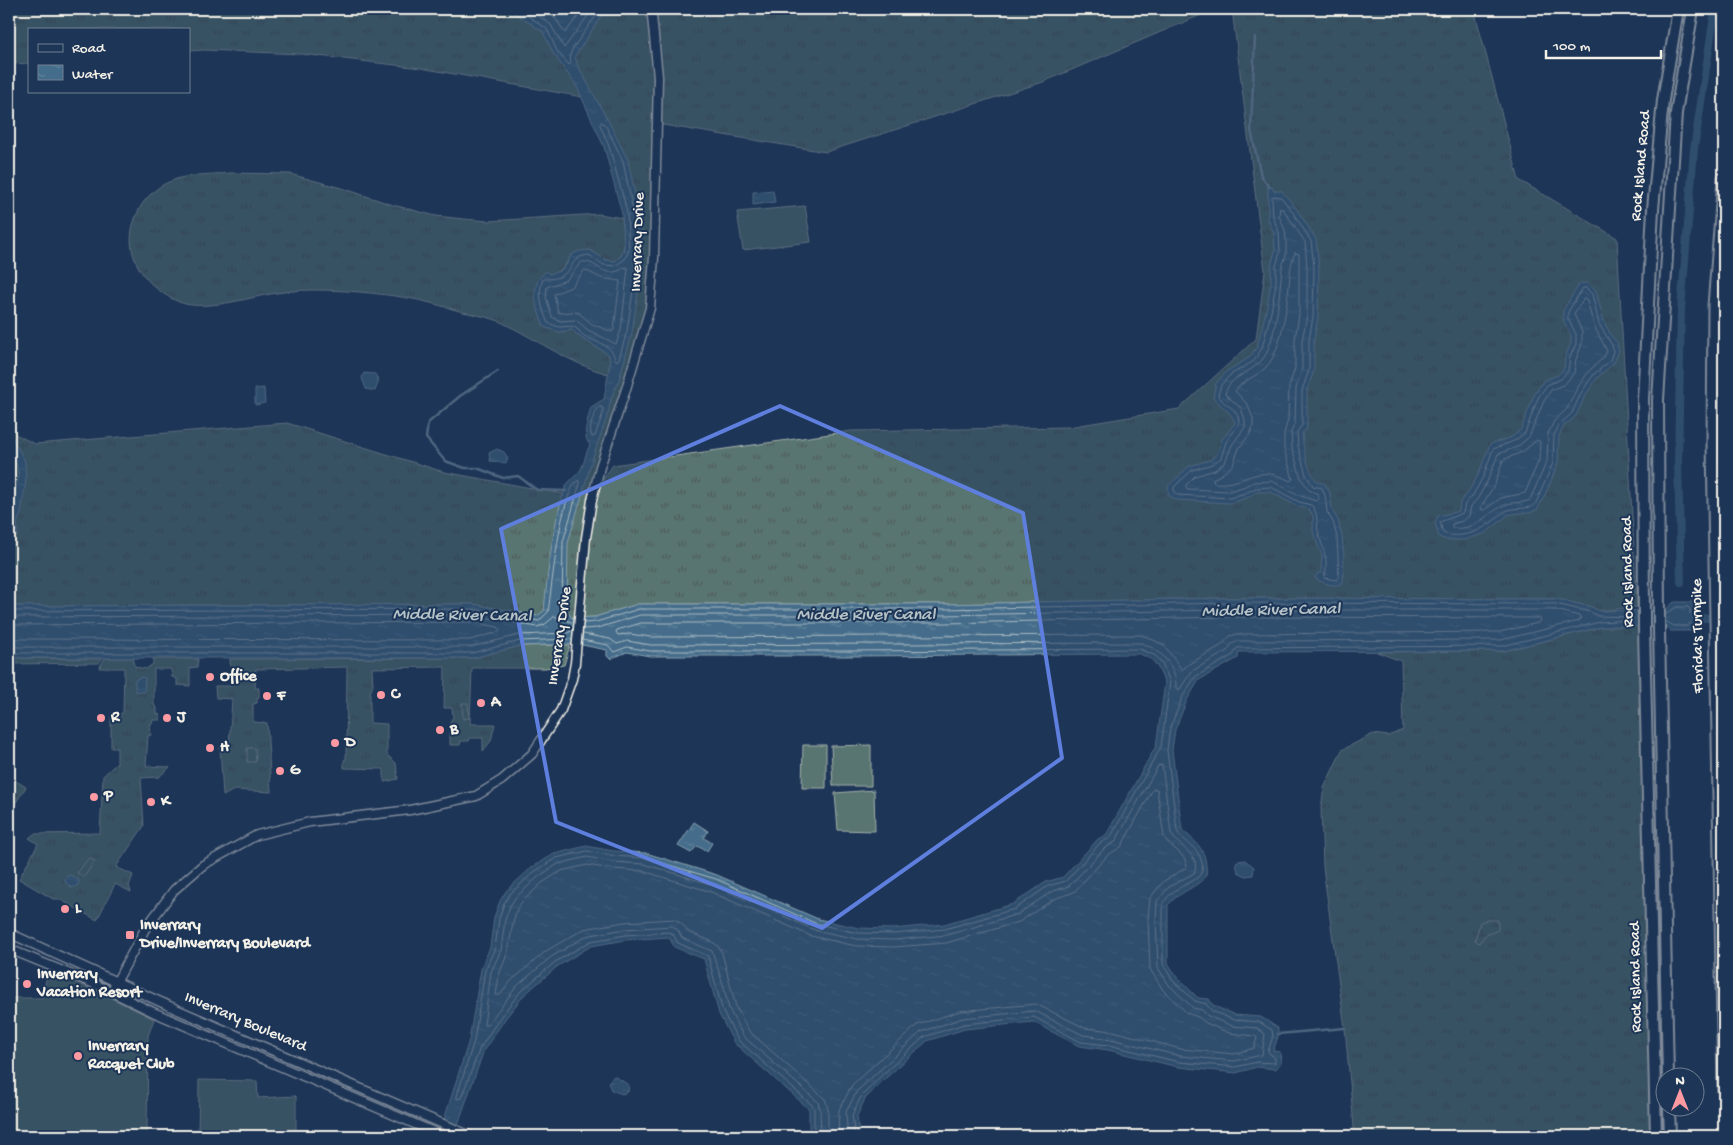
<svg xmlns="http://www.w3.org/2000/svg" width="1733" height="1145" font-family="'Gochi Hand',sans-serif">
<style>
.grass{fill:url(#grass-tufts);stroke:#a6b2ac}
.wetland{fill:url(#wetland-marsh);stroke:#a6b2ac}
.pitch{fill:#587471;stroke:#a6b2ac}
.water{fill:url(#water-ripples);stroke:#8aa2b0}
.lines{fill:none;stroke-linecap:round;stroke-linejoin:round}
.shore{stroke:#aebcc3;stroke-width:1}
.stream{stroke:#8aa2b0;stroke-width:2.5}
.canal{stroke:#446d8b;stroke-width:8}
.minor-casing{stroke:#f4f1e8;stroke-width:11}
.major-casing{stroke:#f4f1e8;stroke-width:14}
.highway-casing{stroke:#f4f1e8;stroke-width:15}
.minor{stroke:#1d3557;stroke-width:8}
.major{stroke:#1d3557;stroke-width:10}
.highway{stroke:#1d3557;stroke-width:11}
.marked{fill:none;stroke:#5e7fdd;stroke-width:4;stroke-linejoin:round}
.poi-dot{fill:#ff9aa2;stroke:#1d3557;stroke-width:2}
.labels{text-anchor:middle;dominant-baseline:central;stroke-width:4;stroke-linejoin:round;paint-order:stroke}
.street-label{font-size:16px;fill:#f4f1e8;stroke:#1d3557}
.poi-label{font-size:16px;font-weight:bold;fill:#f4f1e8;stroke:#1d3557;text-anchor:start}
.water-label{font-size:18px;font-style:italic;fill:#b6c3c7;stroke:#1d3557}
</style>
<defs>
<pattern id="grass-tufts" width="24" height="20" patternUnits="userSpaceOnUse" patternTransform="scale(1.25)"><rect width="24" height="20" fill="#587471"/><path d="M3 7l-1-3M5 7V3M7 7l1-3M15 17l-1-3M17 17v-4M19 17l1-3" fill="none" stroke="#505c59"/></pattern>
<pattern id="wetland-marsh" width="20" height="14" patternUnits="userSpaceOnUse" patternTransform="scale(1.25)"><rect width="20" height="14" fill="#587471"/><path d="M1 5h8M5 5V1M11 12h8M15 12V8" fill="none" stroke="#505c59"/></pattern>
<pattern id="water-ripples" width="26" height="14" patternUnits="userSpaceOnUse" patternTransform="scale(1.25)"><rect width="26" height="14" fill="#446d8b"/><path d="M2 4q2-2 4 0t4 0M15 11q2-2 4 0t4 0" fill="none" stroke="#60829b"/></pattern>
</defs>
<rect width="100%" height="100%" fill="#1d3557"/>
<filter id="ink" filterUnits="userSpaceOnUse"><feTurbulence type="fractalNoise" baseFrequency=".02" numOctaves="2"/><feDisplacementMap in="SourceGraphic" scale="10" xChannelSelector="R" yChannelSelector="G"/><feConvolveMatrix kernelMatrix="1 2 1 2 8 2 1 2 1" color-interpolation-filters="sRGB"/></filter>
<g filter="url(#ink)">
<!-- grass -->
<path class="grass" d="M9,9H713L717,15L734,9H1215L1043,82L826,152L657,124L650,308L594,492L613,465L851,431L1068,427L1179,409L1256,339L1265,271L1232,9H1474L1519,180L1617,238L1637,607L1599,611L1592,607L1557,599L1227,598L944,604H638L595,617L572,618L567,611L538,616L473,604L9,606V419L15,434L35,444L287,423L444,472L575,496L600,426L635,283L620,161L588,98L421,68L301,54L203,50L189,51V29H29V63L13,64L9,79Z
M231,173L290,174L345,189L393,205L436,216L463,219L489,221L599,214L622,218C623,230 630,265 608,261C602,259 596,253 590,250L571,255C566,265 561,273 549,274L546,271L559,332L572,330C583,342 597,346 609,355L610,363L608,374C570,364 538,340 503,323C491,317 476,315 463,312C445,307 426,301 408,298C377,293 345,290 313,290C298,290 280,292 265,295C241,300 201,311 179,302C148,289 124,259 133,225C138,208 144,199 158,188C179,173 206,175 231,173Z
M1642,626L1652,1136H1353L1354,1127L1345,1028L1323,867L1321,808L1324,788L1342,750L1373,734L1388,736L1403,730L1401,661L1377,652L1503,651L1601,627Z
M570,645L564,665L545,668H472L470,724H495L491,741L483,751V738H470L469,741H461L460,745H450V722L453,717L452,708H444L445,667L372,668L373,685L370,693V723L387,724V755L396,763L398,779L384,782V769L344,768V760L346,759L347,667L256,669L255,688H259V697L257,698V703L253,704V722L267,723L271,792L234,790L223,796L220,747L229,746L232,699L216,698L215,686H231L230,659L473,658L520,646Z
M9,658L102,659L99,663L9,664Z
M105,658H134L133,663L136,667L146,669L153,664V659H198L197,667L190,668V686L177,685V679L172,677L171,669H154V705L157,708V714L160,715V720H153L152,724H150L151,735L148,736L146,766L170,767L159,777L141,778L144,826L116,867L133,875L129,886L131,892L115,884L97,920L59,899H53L19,879L38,844L29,838L34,834L100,833L103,776L117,763V748H111V716L123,713L124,668H99Z
M9,777L26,787L9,813Z"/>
<!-- wetland -->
<path class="wetland" d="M1488,920H1498V930L1484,936L1479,943L1475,940L1480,922Z"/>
<!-- pitch -->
<path class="pitch" d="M805,206L811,242L743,250L737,212Z
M462,703H468L469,718L463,719Z
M803,745H826V788H802Z
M871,745V786H833L831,746Z
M247,748H255L256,762H247Z
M874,790L875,831L838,830L835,793Z
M89,858L95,861L84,877L77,873Z
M48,971L95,990L154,1019L148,1036L147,1136H9V998H42Z
M199,1080L257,1081L258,1098L296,1096V1136H198Z"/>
<!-- water -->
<path class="water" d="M509,9H606L575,56L577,64L610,124L628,160L642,229L638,292L632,333L619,380L611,399L608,414L593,457L568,543L567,611L572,618L595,617L638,604H944L1227,598L1557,599L1592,607L1599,611L1665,610L1674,602H1695V631H1671L1665,626L1601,627L1503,651L1239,652L1238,658L1199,680L1187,700L1175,730L1172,750L1182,830C1194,840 1205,848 1206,865C1207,872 1207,878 1200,882C1188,891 1179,893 1168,905V963L1177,977L1198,998L1209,999L1214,1006L1235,1015L1261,1017L1278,1028V1037L1273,1051L1280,1052L1281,1063L1276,1069L1257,1067L1236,1073L1178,1067L1108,1050L1079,1046L1033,1022L965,1029L927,1041L887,1077L865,1099L857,1116L859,1133L850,1136L809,1134V1109L734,1043L719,1014L704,959L674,947L669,937L626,940L591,946L558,966L524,995L505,1019L484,1050L454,1136H439L469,1040L481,969L490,947L494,917L500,901L506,891L531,868L554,854L586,846L614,851L646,853L717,875L818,919L859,928L893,929L944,924L1013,904L1046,882L1063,877L1098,839L1106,835L1156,746L1165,683L1157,666L1152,660L1140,654L848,656H650L627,652L610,659L607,656V650L577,644L520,646L473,658H9V606L473,604L537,616L544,611C548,569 552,528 565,488C569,479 579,475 582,467C585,460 586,452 590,445C581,435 588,419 591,407L604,399L610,363L609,355C597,346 583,342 572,330L559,332L544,327C537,308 527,286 546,271L549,274L560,271L567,264L571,255L579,251L590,250L606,260L615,261L621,256L624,249L622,214L604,147L577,87L553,53L543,32Z
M1272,187L1274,191H1282L1296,208L1316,239L1319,267L1318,317L1314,340V371L1307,390V429L1302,433C1303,450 1307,467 1317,482L1325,483L1330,493L1332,510L1338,520L1342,537L1344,556L1343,583C1334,588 1323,583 1315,578L1317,574L1321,572L1322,556L1313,532V516L1309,509L1298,507L1271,492H1257L1247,498L1230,503L1177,500L1169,496L1168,486L1189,466L1210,460L1217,454L1222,439L1235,423C1230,409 1221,408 1213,397L1216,383L1227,371L1250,357L1257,347L1266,311L1271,282V266L1275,251L1274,234L1268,219V188Z
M773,190L775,202L753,205V192Z
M1580,283H1587L1596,291L1604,322L1612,337L1617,342L1619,351L1614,363L1598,377L1585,396L1576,416L1564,426L1559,436L1558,463L1549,486L1538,509L1530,513H1518L1508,515L1486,533L1465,540H1447L1439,537L1435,522L1438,516L1459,511L1460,502L1468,492L1478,475L1490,444L1512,437L1521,429L1534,395L1544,380L1558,375L1564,368L1565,356L1571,344V335L1563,320V310Z
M364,373L375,374L379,381L375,391L366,389L362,378Z
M264,388L265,403L255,405V389Z
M9,432L25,461L26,481L21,514L17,523L18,536L10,534L9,536V503L15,492L19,475L16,463L9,459Z
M497,449L504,452L508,458L506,463L490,461L489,453Z
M141,677L145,678L144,692L135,691V680Z
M694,822L708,831L704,838L712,843L707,851L697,846L691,853L678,846Z
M1245,860L1254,867L1253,875L1246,876L1238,872L1236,864L1237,861Z
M70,875L78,879L79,883L77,886L72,888L65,882L66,877Z
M614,1076L629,1085L628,1092L622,1094L611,1090L608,1082Z"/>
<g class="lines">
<!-- shore -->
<path class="shore" d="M518,9L547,29L557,51L569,65L571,63L570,55L573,48L601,9
M530,9L551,25L564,48L593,9
M543,9L556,19L565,33L584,9
M602,122L606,126L623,161L637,230L633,291L627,331L619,359L617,361L615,359C612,343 594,343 583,335C580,332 577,329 574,326L559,327L548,323C542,309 537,294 543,279C550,279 557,279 563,275C576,266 570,257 589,255L604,265L615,266L625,259L629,250L627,213L624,200L609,146L600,125Z
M1274,196L1281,197L1292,211L1311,241L1314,267L1313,317L1309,340V370L1302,390V425L1297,432L1298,446L1306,475L1313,486L1322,488L1325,495L1327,512L1333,522L1337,537L1339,576L1336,580L1324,578C1330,560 1322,548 1318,531C1316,521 1319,513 1311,505L1299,502L1271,487L1256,488L1245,493L1230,498L1179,495L1174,491V487L1192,470L1212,464L1221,458L1226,442L1239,424C1239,406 1225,408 1218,395L1221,385L1230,375L1254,361L1262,348L1271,312L1276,283V266L1280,252L1279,232L1273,217L1272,198Z
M1280,209H1283L1305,242L1307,268V316L1302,340V369L1296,388L1295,423L1291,432L1292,448L1301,478L1309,490L1318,494L1319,499L1316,501L1301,496L1272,481L1254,482L1243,487L1229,491L1187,489L1186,485L1195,476L1215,470L1225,462L1232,445L1245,427V420L1241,408L1225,394C1229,374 1258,373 1267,352C1278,326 1279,295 1282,268C1283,262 1287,256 1286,250C1286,244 1286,236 1285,231C1283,223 1277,217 1280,209Z
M1295,253L1299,254V315L1295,339V368L1289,387L1288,420L1284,433V449L1293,479L1290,481C1255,462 1247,486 1214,483L1213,479L1222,474L1233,465L1239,448L1250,434L1253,427V419L1248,405L1235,391C1246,376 1264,377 1274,355C1283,336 1286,308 1289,287C1290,275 1290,264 1295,253Z
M582,262C599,260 602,282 626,267L628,268L621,330L616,344L588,330L576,320L560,321L552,317L546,297L547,287L566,280Z
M585,270L601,278L620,281L614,329L612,332L592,324L579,313L571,312L560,313L558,312L554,294L571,287Z
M1586,288L1592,294L1599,324L1612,345L1613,351L1610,361L1594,374L1581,393L1572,413L1560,424L1554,435L1553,463L1535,505C1526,510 1517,507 1508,510C1502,512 1497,518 1492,522C1477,533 1460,539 1443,533L1440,522L1463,513L1465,504L1473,495L1483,477L1493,449L1514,441L1525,433L1538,398L1547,385L1561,379L1568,371L1570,357L1576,344V334L1568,319V312L1582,289Z
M1584,299L1587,301L1594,326L1607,351L1604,357L1589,371L1576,390L1567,409L1554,421L1548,434L1547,461L1530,500C1522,504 1511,501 1503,506C1484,515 1476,531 1452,528V524L1463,521L1469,516L1471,506L1478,498L1488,480L1498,454L1517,447L1529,437L1544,401L1551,390L1565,384L1574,373L1576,359L1582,344V332L1574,314Z
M600,407L603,408V413L595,436L592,437C588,431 593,412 600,407Z
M1536,441L1538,440L1540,442L1539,460L1525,493L1501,498L1484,510H1482L1481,507L1495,484L1503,460L1522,452Z
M9,611L473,609L539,621L548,612C552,587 560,493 578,480L580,483L563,542L562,612L568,621L574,623
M1665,615L1676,607H1688L1690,609V624L1688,626H1674L1665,621
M9,617L472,615L537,627L544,625L555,616L571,631L568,633L519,635L471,647H9
M1228,617L1538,618L1540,620L1538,623L1500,632L1237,634L1230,636L1222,645L1189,664L1182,670L1164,645L1147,637L1140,635L651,637L629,634L618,635L616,632L617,630L641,623H945Z
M584,623L596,622L639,609H944L1228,603L1556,604L1590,612L1598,616L1633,617L1631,620L1600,622L1502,646L1237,648L1233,655L1195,677L1182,698L1170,728L1167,750L1177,831C1182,841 1195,845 1200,857C1210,880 1187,881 1173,892C1169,895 1166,899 1163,903V964L1173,981L1195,1001L1206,1004L1212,1011L1234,1020L1259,1022L1272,1030L1273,1036L1268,1051L1270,1054L1275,1058V1063L1257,1062L1235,1067L1179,1062L1109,1045L1081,1042L1034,1017L964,1024L924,1037L884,1073L861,1097L852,1115L854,1129L852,1136
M9,625L471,622L498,627L500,630L499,632L470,640L9,639
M583,634L610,639L617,644L627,641L651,645L1141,643C1161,649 1177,667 1176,688L1179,690L1192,671L1227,651L1232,644L1238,641L1501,640L1579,621L1581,618L1579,616L1556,610H1228L944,615H640L598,628L583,629
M582,640L608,645L614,652L627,647L650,651H848L1140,649L1156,656L1162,663L1170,682L1161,747L1110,838L1100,843L1066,881L1048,886L1015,909L945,929L894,934L858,933L817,924L716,879L645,858L613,856L587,851L556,858L534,872L510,894L504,903L499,919L495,948L485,970L474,1041L457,1096V1099L461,1098L480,1048L501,1016L521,991L555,962L591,941L626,935L669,932L673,934L678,943L708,956L723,1012L738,1040L812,1105L814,1109V1136
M9,653H472L520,641L572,639
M821,1136L820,1109L818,1102L743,1036L729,1009L723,984L712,951L682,938L678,930L672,926L625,929L586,936L551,957L517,986L487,1025H484L491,972L501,950L505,920L510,906L515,898L538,877L558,864L587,857L613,862L644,864L713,885L815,930L857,939L894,940L947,935L1018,914L1051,892L1069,886L1104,849L1115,842L1158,766L1162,765L1171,833C1177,847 1202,854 1194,873L1169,887L1157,901L1156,919L1158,968L1169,985L1193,1008L1202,1010L1208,1016L1232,1026L1257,1028L1265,1034L1262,1055L1234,1061L1180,1056L1111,1039L1083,1035L1035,1011L963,1018L921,1032L857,1091L846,1112L847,1128L845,1136
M828,1136V1109L825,1099L749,1031L736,1007L722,953L718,946L711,941L688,932L682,924L674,919L624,922L584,929L546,951L511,981L500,995H496L499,975L508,952L513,922L517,909L521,903L542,883L561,871L587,865L612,869L643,871L711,892L811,936L856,946L894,947L946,943L1019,922L1054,899L1074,892L1108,855L1121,847L1153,789H1157L1164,837C1170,849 1186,852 1187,867L1164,881L1150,898L1148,918L1150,969L1163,990L1187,1013L1198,1017L1206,1023L1229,1033L1255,1036L1257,1038L1254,1048L1234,1054L1181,1049L1113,1031L1085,1028L1036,1004L960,1011L917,1025L852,1085L839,1110L838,1136"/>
<!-- stream -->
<path class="stream" d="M1255,37L1251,130L1261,176L1269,187
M498,371L460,396L428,423L426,438L445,461L465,468H477L503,478L518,476L537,490L566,491
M1278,1034L1345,1028"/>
<!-- canal -->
<path class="canal" d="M1681,582L1678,463L1681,310L1694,149L1715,9
M1686,618H1724"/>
<!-- minor casing -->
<g class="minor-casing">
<path id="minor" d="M9,933L176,1009L471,1136
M9,949L97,985L153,1012L443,1136
M111,992L145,929L174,890L203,865L257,835L310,822L410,810L476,796L502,780L532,754L561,710L572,679L575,663L586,538L592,500L600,467L626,389L650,308L654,258L658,77L652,16L650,9"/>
</g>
<!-- major casing -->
<g class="major-casing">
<path id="major" d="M1668,1078L1659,629L1658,400L1676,113L1693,9
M1669,1108L1670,1136
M1656,1136L1644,629L1643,400L1653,209L1663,100L1678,9"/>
</g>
<!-- highway casing -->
<g class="highway-casing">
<path id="highway" d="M1724,178L1714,306L1713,443L1724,1093"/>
</g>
<!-- minor -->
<use href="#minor" class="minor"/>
<!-- major -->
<use href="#major" class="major"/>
<!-- highway -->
<use href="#highway" class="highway"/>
</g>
</g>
<!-- marked area -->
<path d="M0 0H1733V1145H0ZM780,406L1023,513L1062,758L822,928L556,822L501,529Z" fill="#1d3557" fill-opacity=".55" fill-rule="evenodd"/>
<path class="marked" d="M780,406L1023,513L1062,758L822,928L556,822L501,529Z"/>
<!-- markers -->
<g class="poi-dot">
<circle cx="210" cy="677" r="5"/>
<circle cx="381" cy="695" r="5"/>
<circle cx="267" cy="696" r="5"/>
<circle cx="481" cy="703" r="5"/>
<circle cx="101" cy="718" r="5"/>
<circle cx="167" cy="718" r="5"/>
<circle cx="440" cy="730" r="5"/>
<circle cx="335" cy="743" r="5"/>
<circle cx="210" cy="748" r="5"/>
<circle cx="280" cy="771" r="5"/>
<circle cx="94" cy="797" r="5"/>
<circle cx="151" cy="802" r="5"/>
<circle cx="65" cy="909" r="5"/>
<rect x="125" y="930" width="10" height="10" rx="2.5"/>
<circle cx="27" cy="984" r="5"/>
<circle cx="78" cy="1056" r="5"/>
</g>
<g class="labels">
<!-- street labels -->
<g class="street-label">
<text transform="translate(1642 166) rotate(-85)">Rock Island Road</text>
<text transform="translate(639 242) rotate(-88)">Inverrary Drive</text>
<text transform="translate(1629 572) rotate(-91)">Rock Island Road</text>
<text transform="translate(561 636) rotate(-82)">Inverrary Drive</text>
<text transform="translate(1699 636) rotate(-91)">Florida's Turnpike</text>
<text transform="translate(1637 977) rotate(-91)">Rock Island Road</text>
<text transform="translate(245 1023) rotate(23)">Inverrary Boulevard</text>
</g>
<!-- poi labels -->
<g class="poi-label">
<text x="220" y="677">Office</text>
<text x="391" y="695">C</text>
<text x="277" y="696">F</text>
<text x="491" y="703">A</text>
<text x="111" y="718">R</text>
<text x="177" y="718">J</text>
<text x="450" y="730">B</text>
<text x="345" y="743">D</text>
<text x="220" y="748">H</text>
<text x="290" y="771">G</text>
<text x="104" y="797">P</text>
<text x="161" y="802">K</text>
<text x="75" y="909">L</text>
<text x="140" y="926">Inverrary<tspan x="140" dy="18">Drive/Inverrary Boulevard</tspan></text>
<text x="37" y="975">Inverrary<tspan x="37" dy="18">Vacation Resort</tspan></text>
<text x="88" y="1047">Inverrary<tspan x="88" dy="18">Racquet Club</tspan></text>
</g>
<!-- water labels -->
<g class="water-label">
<text transform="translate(1271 611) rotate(-1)">Middle River Canal</text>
<text x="866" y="615">Middle River Canal</text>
<text transform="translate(462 616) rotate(1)">Middle River Canal</text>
</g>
</g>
<!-- margin -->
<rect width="1733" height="1145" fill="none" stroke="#1d3557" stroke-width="30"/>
<rect x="15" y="15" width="1703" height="1115" fill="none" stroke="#f4f1e8" stroke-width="2" filter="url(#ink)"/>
<!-- legend -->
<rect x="28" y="28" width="162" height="65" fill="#1d3557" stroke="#738091"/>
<rect x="38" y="44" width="25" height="8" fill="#1d3557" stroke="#738091"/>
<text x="72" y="52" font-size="15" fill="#f4f1e8">Road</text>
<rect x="38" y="65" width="25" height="15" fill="url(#water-ripples)" stroke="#738091"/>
<text x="72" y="78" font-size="15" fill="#f4f1e8">Water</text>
<!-- north arrow -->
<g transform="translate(1680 1092)"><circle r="24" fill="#1d3557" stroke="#738091"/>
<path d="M0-4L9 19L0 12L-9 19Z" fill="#ff9aa2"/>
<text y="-8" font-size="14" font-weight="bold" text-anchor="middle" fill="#f4f1e8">N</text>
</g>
<!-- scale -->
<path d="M1546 50v8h115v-8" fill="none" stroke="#f4f1e8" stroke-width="2.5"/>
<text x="1553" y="50" font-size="15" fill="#f4f1e8" stroke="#1d3557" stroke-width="4" paint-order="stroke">100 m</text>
</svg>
